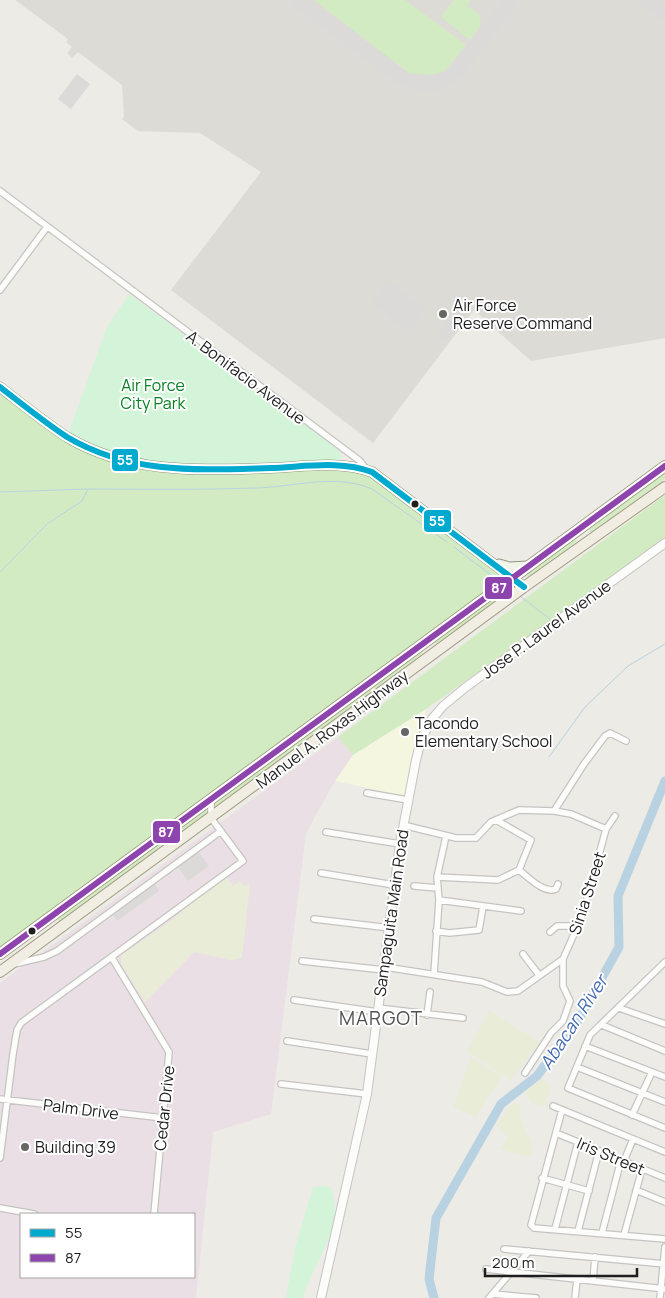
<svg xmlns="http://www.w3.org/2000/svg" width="665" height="1298" font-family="Manrope,sans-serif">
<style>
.industrial{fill:#eadfe4;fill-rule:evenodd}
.education{fill:#f4f6e0}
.airport{fill:#dcdbd5}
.farmland{fill:#e9edd8}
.grass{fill:#d3ebc3}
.park{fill:#d3f4d8}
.parking{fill:#dbdad8}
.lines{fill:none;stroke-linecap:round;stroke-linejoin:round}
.stream{stroke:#b8d2e1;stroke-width:1}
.river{stroke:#b8d2e1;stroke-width:9}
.taxiway{stroke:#dbdad8;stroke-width:14}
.minor-casing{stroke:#c5c4c2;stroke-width:8}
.tertiary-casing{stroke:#c5c4c2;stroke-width:10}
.secondary-casing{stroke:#91967e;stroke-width:11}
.primary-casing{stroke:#a29c82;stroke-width:12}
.minor{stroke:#fcfcfb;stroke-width:5.5}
.tertiary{stroke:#fcfcfb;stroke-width:8}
.secondary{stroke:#f1f4e9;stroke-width:9}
.primary{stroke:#f1ede3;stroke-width:10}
.bus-1-casing{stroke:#fff;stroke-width:10}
.bus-2-casing{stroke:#fff;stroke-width:10}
.bus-1{stroke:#00a9ce;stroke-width:6}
.bus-2{stroke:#8e44ad;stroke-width:6}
.poi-dot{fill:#666664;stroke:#fff;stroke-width:2}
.bus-dot{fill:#1e1e1e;stroke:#fff;stroke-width:2}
.labels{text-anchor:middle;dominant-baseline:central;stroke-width:4;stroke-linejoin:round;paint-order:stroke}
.poi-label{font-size:16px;fill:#1e1e1e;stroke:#fff;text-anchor:start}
.street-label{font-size:16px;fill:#1e1e1e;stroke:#fff}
.park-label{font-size:16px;fill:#078023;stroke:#fff}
.water-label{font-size:18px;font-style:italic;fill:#466cb1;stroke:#fff}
.quarter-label{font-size:19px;letter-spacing:1px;fill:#515151;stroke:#fff}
.line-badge{stroke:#fff;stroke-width:2}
.badge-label{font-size:14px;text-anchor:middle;font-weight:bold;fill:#fff}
</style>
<rect width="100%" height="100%" fill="#ecebe6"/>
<!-- industrial -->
<path class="industrial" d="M338,737L353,755L335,781L306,833L271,1114L213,1132L196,1298H0V983ZM21,1214H194V1277H21Z"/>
<!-- education -->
<path class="education" d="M426,709L405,796L335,781L353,755Z"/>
<!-- airport -->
<path class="airport" d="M15,0H665V338L531,361L474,310L373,443L171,290L261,172L200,133L138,131L122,119L124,117L122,85L78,52L72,58L67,53L72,47L66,42L68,39Z"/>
<!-- farmland -->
<path class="farmland" d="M225,875L233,886L240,881L244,886L250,883L242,958L230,960L194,952L145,1002L121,964V955L172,920Z
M489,1010L539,1042L511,1081L467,1051Z
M471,1057L502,1076L476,1117L453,1107Z
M541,1079L551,1086L544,1106L531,1103L525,1092Z
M514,1102L521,1106L520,1119L533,1146L530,1157L500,1149L508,1137L496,1125Z"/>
<!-- grass -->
<path class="grass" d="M314,0H405L466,45L445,71L432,75L409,73Z
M454,0H471L467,6L480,15V27L470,40L441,17Z
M0,393L46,426L138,467L178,472L327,468L356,471L370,476L497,572L500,577L498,582L0,947Z
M665,472V479L590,533V529L617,507Z
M665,495V540L426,709L353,755L338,737Z
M575,538L576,542C565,551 535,580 521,577Z
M512,584L509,591L438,644L433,643Z
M424,649L421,655L214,809L213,806L268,762Z
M204,810L208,811V813L60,923L57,919Z"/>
<!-- park -->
<path class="park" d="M129,294L339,450L342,458L335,462C273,464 206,472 144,461C117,456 93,444 69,432L107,327Z
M322,1186L331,1187C333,1195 335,1203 335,1210C334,1238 311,1272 302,1298H286L295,1248L313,1187Z"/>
<!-- parking -->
<path class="parking" d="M77,74L90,84L71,109L58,99Z
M389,280L425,310L408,332L371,302Z
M456,312L464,319L445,343L437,336Z
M197,850L209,866L188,881L177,866Z
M155,884L159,891L117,921L113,915Z"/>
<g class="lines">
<!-- stream -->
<path class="stream" d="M0,492L87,489
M454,547L499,581
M0,572L47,524L82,501L88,489C144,489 200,490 256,488C295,487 335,473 372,489L447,542
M521,597L550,619
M549,757L585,707L628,666L665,644"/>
<!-- river -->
<path class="river" d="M434,1298L429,1279L436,1218L501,1104L537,1076L578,1021L619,947L618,896L665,781"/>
<!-- taxiway -->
<path class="taxiway" d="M297,0L403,78C421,88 440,84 456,72L511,0
M647,0L665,13"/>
<!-- minor casing -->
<g class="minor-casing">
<path id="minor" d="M0,191L360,461L366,469
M0,290L47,227
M367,793L408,800
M554,811L584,764L605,736L610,733L626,741
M403,825L456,838H476L491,822L519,810L554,811L571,814L606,829
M326,832L400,844
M519,870C528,877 544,894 556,889L558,884
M321,873L394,885
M437,877L498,880L519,870L531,840L496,820
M414,886L438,888
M439,900L521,911
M314,919L390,928
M436,931L449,933L479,930L483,907
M550,932L557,926H578
M523,954L539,975
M112,958L169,1052L154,1214
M302,961L384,970
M665,962L590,1035L568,1088L665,1128
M14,964L44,957L57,951L221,831
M385,967L482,982L507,992L518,991L563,959L583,914L606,829L615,816
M434,974L439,900L437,877L446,836
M294,1000L378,1012
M378,1008L463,1018
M619,1008L665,1024
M427,1015L430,992
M602,1025L665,1051
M287,1041L372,1054
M585,1046L665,1077
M577,1067L665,1102
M525,1073L551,1033L563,1021L570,1001L563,986V959
M281,1084L367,1094
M0,1099L163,1118
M553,1106L665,1152
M562,1110L531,1225L534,1228L665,1239
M632,1115L652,1072
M556,1133L665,1178
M0,1158L13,1054L17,1030L21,1023L243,861L211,818V799
M624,1161L633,1139
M542,1178L589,1191
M636,1190L665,1202
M0,1208L34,1214
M555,1229L578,1142
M578,1231L599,1151
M602,1233L621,1160
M624,1235L642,1169
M504,1249L665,1264
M486,1269L665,1289
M593,1281L595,1257
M493,1294L536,1298
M489,1298L529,1251
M575,1298L577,1279
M660,1298L665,1247"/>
</g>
<!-- tertiary casing -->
<g class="tertiary-casing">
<path id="tertiary" d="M321,1298L367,1094L400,844L416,760L421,740L431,720L443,706L466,687L665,543"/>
</g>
<!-- secondary casing -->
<g class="secondary-casing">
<path id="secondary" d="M0,387C22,404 44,422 67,437C131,475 200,470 270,468C303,467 341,460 372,472L524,587
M499,564L509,567L528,566"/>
</g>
<!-- primary casing -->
<g class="primary-casing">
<path id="primary" d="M0,954L665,466
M0,972L524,587L665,487"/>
</g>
<!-- minor -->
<use href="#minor" class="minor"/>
<!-- tertiary -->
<use href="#tertiary" class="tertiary"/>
<!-- secondary -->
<use href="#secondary" class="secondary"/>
<!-- primary -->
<use href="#primary" class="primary"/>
<!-- bus-1 casing -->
<g class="bus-1-casing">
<path id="bus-1" d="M0,387C22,404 44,422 67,437C131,475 200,470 270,468C303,467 341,460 372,472L524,587"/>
</g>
<!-- bus-2 casing -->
<g class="bus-2-casing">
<path id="bus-2" d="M0,954L665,466"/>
</g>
<!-- bus-1 -->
<use href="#bus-1" class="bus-1"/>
<!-- bus-2 -->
<use href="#bus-2" class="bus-2"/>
</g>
<!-- markers -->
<g class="poi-dot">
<circle cx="443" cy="314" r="5"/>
<circle cx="405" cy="732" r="5"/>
<circle cx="25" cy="1147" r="5"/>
</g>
<g class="bus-dot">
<circle cx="415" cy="504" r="4.5"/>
<circle cx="32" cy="931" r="4.5"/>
</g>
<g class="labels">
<!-- poi labels -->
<g class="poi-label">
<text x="453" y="305">Air Force<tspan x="453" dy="18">Reserve Command</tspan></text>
<text x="415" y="723">Tacondo<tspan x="415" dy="18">Elementary School</tspan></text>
<text x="35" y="1147">Building 39</text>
</g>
<!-- street labels -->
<g class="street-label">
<text transform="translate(246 377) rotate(37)">A. Bonifacio Avenue</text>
<text transform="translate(546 629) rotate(-36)">Jose P. Laurel Avenue</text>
<text transform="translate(332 729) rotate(-37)">Manuel A. Roxas Highway</text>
<text transform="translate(587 893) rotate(-72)">Sinia Street</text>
<text transform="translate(391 913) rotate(-82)">Sampaguita Main Road</text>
<text transform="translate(164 1108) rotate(-84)">Cedar Drive</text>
<text transform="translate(81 1109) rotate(7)">Palm Drive</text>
<text transform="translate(611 1156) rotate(23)">Iris Street</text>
</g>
<!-- park labels -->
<g class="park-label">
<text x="153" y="385">Air Force<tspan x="153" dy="18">City Park</tspan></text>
</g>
<!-- water labels -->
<g class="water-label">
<text transform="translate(573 1022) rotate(-57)">Abacan River</text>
</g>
<!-- quarter labels -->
<g class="quarter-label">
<text x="381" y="1018">MARGOT</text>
</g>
</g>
<g class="line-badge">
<rect x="111" y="448" width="28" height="24" rx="5" fill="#00a9ce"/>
<rect x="423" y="509" width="29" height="24" rx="5" fill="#00a9ce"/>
<rect x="484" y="576" width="29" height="24" rx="5" fill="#8e44ad"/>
<rect x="152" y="820" width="29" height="24" rx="5" fill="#8e44ad"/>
</g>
<g class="badge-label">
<text x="125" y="465">55</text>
<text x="437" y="526">55</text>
<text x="499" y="593">87</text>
<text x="166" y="837">87</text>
</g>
<!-- legend -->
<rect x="20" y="1213" width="175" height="65" fill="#ffffff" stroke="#a5a5a5"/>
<rect x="30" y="1229" width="25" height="8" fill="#00a9ce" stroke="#a5a5a5"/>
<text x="65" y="1238" font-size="15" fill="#1e1e1e">55</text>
<rect x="30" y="1254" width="25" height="8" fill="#8e44ad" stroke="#a5a5a5"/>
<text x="65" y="1263" font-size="15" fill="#1e1e1e">87</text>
<!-- scale -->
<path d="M485 1268v8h152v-8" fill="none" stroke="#1e1e1e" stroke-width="2.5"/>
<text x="492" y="1268" font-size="15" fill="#1e1e1e" stroke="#ffffff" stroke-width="4" paint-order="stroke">200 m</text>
</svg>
